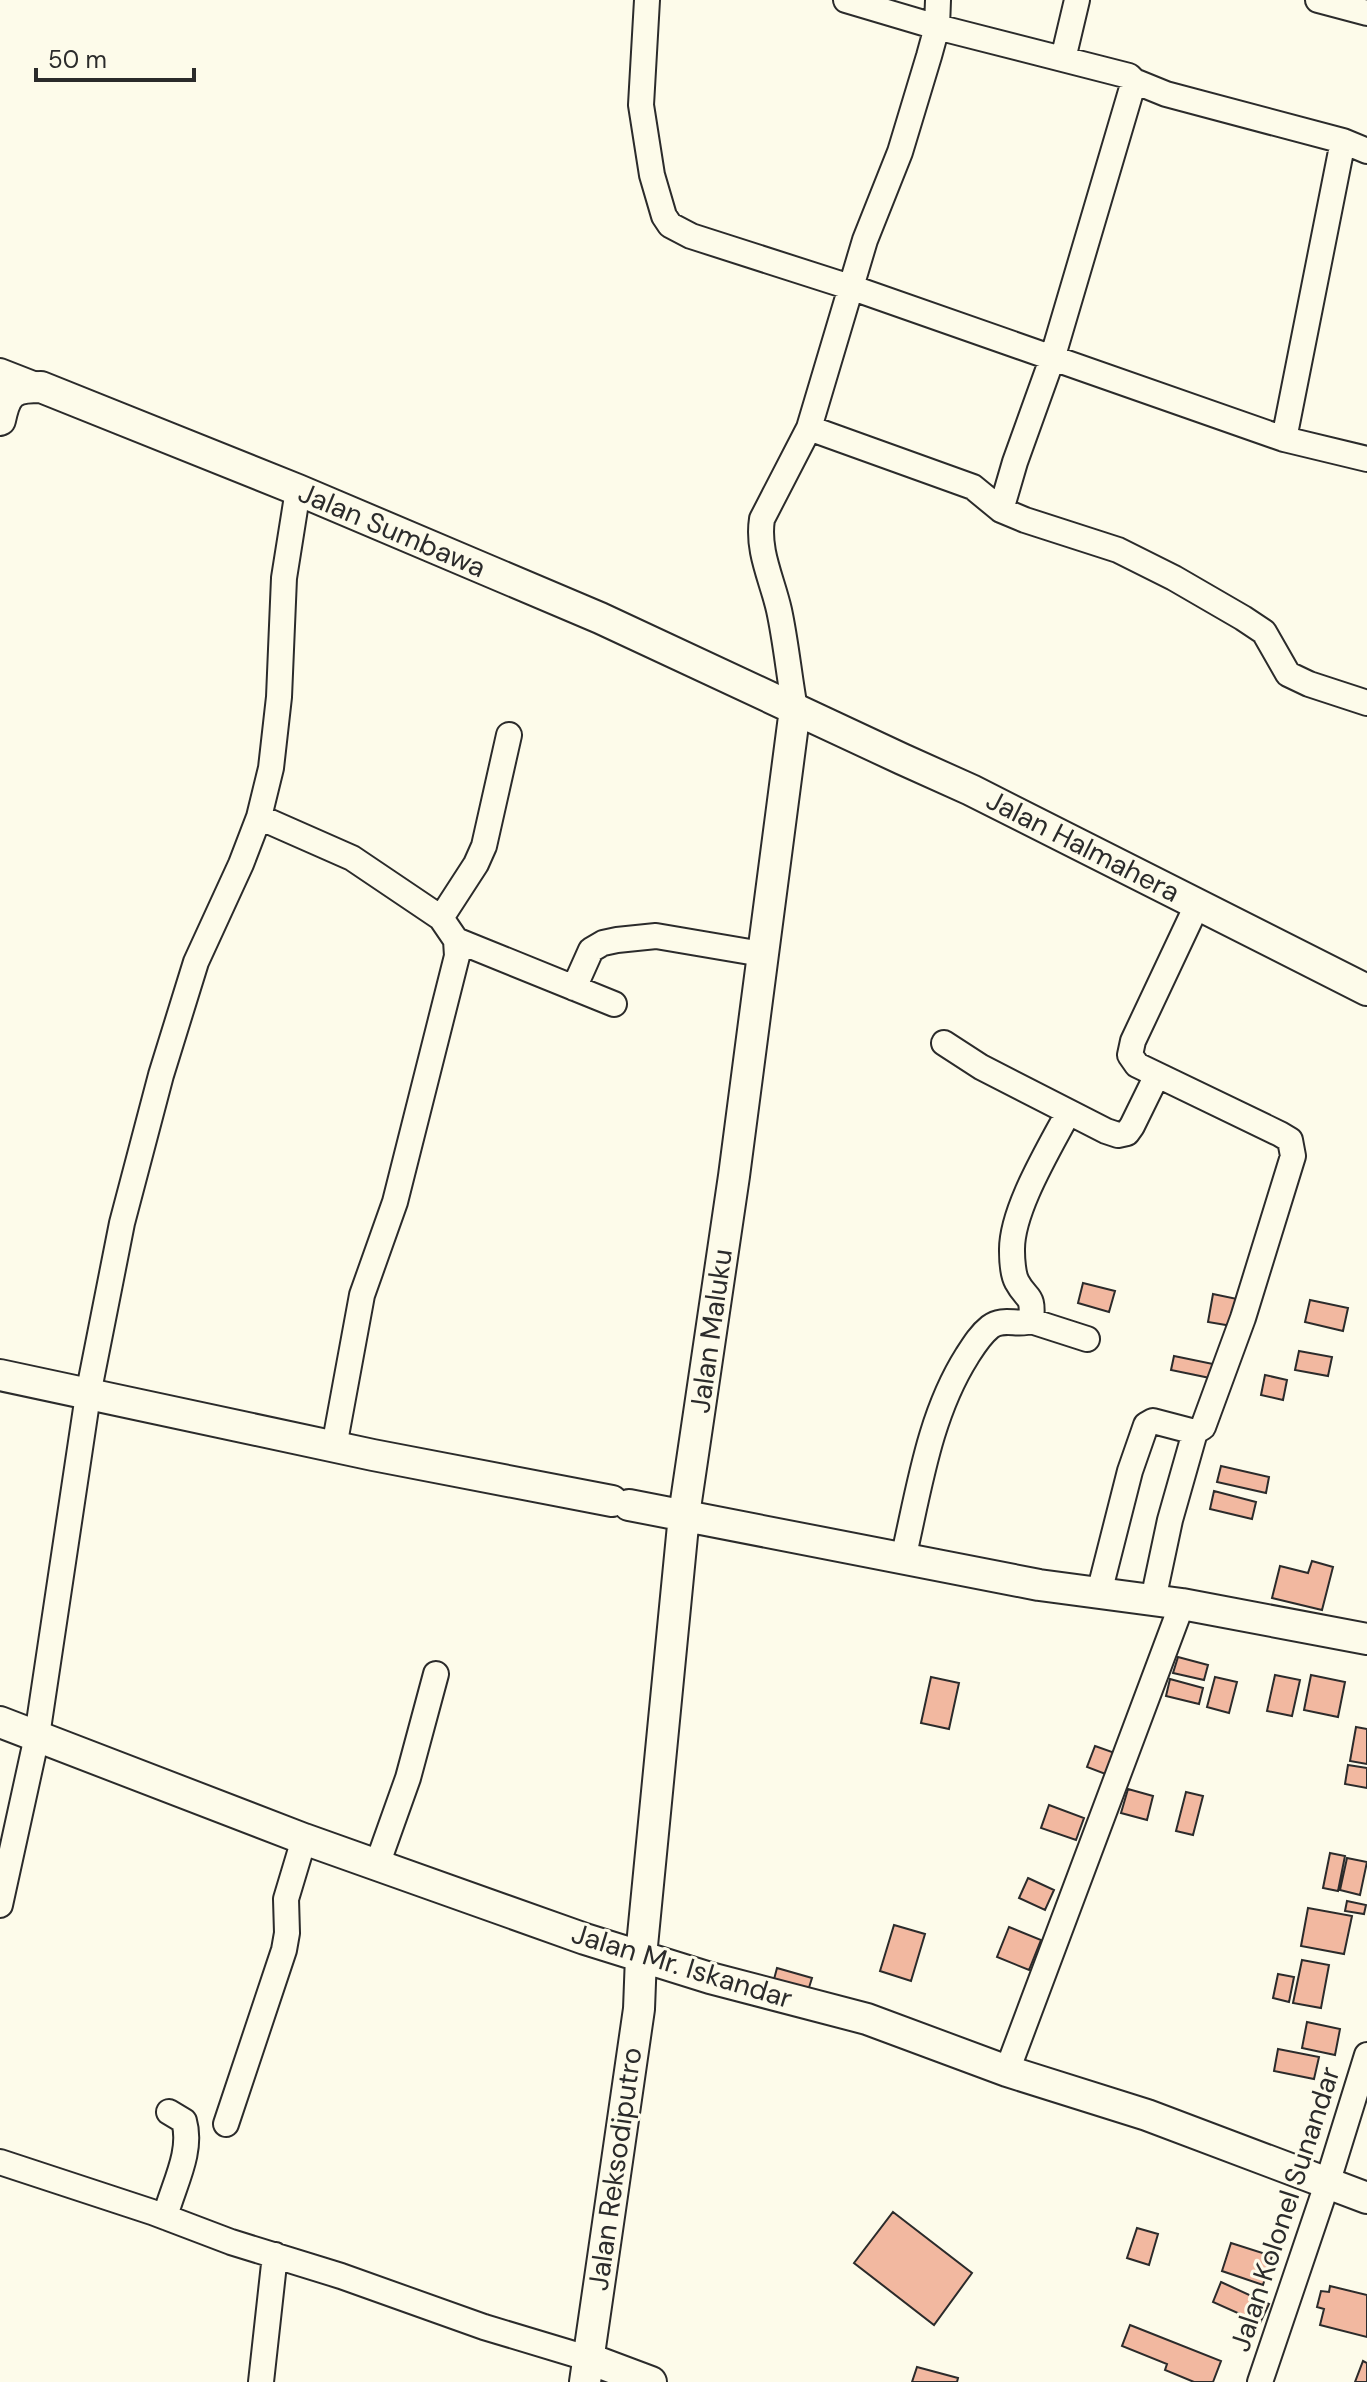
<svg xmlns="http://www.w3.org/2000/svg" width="1367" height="2382" font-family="'DM Sans',sans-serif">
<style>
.building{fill:#f2b8a0;stroke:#2b2b2b;stroke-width:2}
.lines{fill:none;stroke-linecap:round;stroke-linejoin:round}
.minor-casing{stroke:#2b2b2b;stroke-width:28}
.major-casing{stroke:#2b2b2b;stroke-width:34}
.minor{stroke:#fdfbea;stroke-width:24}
.major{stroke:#fdfbea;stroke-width:30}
.labels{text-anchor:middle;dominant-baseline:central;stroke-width:6;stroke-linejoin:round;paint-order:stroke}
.street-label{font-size:28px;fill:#2b2b2b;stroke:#fdfbea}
</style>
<rect width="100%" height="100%" fill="#fdfbea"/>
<!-- building -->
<path class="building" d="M1083,1283L1115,1291L1109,1312L1078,1303Z
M1213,1294L1237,1299L1232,1326L1208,1322Z
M1310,1300L1348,1308L1343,1331L1305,1322Z
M1299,1351L1332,1357L1328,1376L1295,1370Z
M1174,1356L1213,1364L1210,1378L1171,1370Z
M1265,1375L1287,1380L1283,1400L1261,1395Z
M1221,1466L1269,1477L1266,1493L1217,1482Z
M1214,1491L1256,1502L1252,1519L1210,1509Z
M1312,1561L1333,1567L1322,1610L1272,1598L1280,1566L1308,1573Z
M1178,1657L1208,1665L1204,1680L1173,1673Z
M1275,1675L1300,1680L1292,1716L1267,1711Z
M1311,1675L1345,1682L1338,1717L1304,1710Z
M931,1677L959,1683L949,1729L921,1723Z
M1215,1677L1237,1682L1229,1713L1207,1707Z
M1170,1679L1203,1688L1199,1704L1166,1696Z
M1356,1727L1367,1729V1764L1350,1761Z
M1095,1746L1115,1753L1108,1775L1087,1767Z
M1348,1765L1367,1768V1788L1345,1784Z
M1128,1789L1153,1796L1147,1820L1121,1813Z
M1186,1792L1203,1796L1193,1835L1176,1831Z
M1049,1805L1084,1818L1076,1840L1041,1828Z
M1330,1853L1345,1856L1338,1891L1323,1888Z
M1347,1858L1367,1862L1360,1895L1340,1890Z
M1028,1878L1054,1890L1045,1910L1019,1898Z
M1347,1901L1366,1905L1364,1914L1345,1911Z
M1308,1908L1352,1916L1344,1954L1301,1946Z
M894,1925L925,1934L911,1981L880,1971Z
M1009,1927L1041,1940L1029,1970L997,1957Z
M1302,1960L1329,1965L1321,2008L1293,2003Z
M777,1968L812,1978L807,1994L773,1983Z
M1278,1974L1294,1977L1289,2002L1273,1998Z
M1307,2022L1340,2029L1335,2055L1302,2048Z
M1278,2049L1319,2057L1314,2079L1274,2071Z
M893,2212L972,2273L934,2325L854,2263Z
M1137,2228L1158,2234L1149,2265L1127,2258Z
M1231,2243L1272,2256L1263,2285L1222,2271Z
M1221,2282L1269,2304L1260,2323L1213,2302Z
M1330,2286L1367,2295V2337L1320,2325L1324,2309L1317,2307L1321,2291L1329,2292Z
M1130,2325L1221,2361L1213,2382H1194L1165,2370L1167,2364L1122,2346Z
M1363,2361L1367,2363V2382H1355Z
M917,2367L958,2378L957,2382H912Z"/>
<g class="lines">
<!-- minor casing -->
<g class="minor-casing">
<path id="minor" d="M647,0L641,105L652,175L664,216L670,225L691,236L853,288L1284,439L1367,459
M846,0L937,27L1129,76L1134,81L1052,359L1015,462L1001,510
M1318,0L1367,13
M1063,59L1077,0
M1134,81L1166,94L1343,141L1284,439
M1343,141L1367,151
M0,371L41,387
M809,428L973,487L1001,510L1025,520L1118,550L1174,578L1243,618L1264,632L1288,674L1309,684L1367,703
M795,709C789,676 786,642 779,610C772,579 757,551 762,519L809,428L865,240L900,152L929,56L937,27L938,0
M259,817L352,858L441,918L456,940L457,956L395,1202L362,1295L334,1447
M441,918L476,864L484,846L509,735
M456,940L614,1004
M574,988L591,950L603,943L617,940L656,936L762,954
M944,1043L981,1067L1106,1131L1118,1135L1127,1133L1132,1126L1157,1075
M1031,1321C1034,1293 1027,1301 1017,1282C1013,1275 1012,1259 1012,1251C1011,1211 1049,1149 1068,1113
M903,1559C919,1490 929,1416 967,1356C974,1345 980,1335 990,1327C1003,1317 1018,1326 1031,1321L1087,1339
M1099,1593L1130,1471L1146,1425L1153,1421L1195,1432L1203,1427L1243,1318L1293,1156L1290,1140L1280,1134L1137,1065L1130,1055L1133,1041L1198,903
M1153,1600L1170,1520L1195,1432
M377,1865L408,1778L436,1674
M0,1905L37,1736L88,1395L122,1223L161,1075L196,962L241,864L259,817L271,768L279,697L284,578L298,490
M1007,2071L1182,1604
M226,2124L284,1950L287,1933L286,1899L304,1839
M0,2162L152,2212L231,2242L341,2276L484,2327L587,2358
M165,2217C173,2186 193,2152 184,2121L169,2112
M261,2382L275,2255
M1260,2382L1327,2184L1367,2055"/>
</g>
<!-- major casing -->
<g class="major-casing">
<path id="major" d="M0,420C6,392 12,387 41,387L298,490L600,618L902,759L971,790L1367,990
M0,1375L373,1455L612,1501
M629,1505L1039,1585L1182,1604L1367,1639
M0,1722L304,1839L585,1939L710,1978L867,2019L1007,2071L1147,2115L1367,2198
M587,2358L651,2382
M585,2382L639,2009L641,1956L684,1515L734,1176L795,709"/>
</g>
<!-- minor -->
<use href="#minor" class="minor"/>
<!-- major -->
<use href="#major" class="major"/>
</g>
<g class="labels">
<!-- street labels -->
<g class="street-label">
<text transform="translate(392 530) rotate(23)">Jalan Sumbawa</text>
<text transform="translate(1083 846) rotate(27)">Jalan Halmahera</text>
<text transform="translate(711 1331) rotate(-82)">Jalan Maluku</text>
<text transform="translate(682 1966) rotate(17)">Jalan Mr. Iskandar</text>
<text transform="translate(615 2169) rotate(-82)">Jalan Reksodiputro</text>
<text transform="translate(1285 2209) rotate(-72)">Jalan Kolonel Sunandar</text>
</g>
</g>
<!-- scale -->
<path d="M36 68v12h158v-12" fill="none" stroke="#2b2b2b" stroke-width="4"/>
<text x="48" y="68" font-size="24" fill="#2b2b2b" stroke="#fdfbea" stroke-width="6" paint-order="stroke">50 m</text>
</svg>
